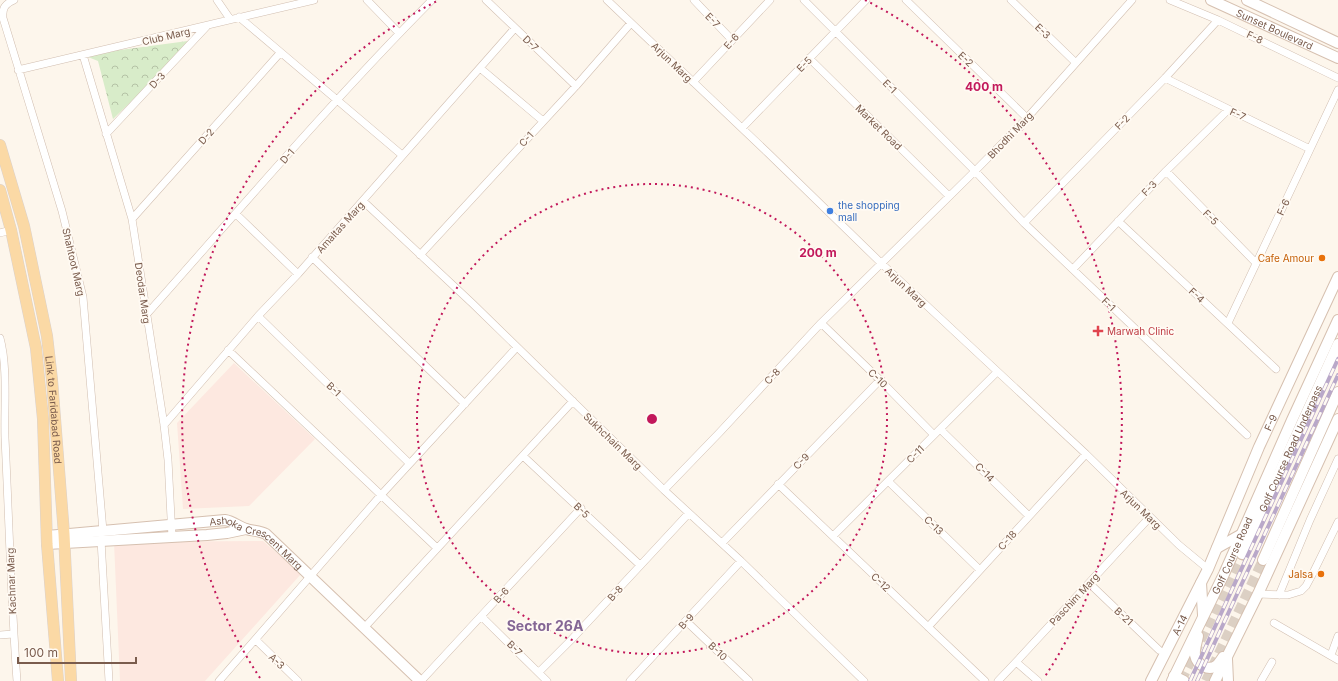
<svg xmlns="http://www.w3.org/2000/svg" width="1338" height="681" font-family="Inter,sans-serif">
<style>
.commercial{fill:#fde8e0}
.forest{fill:url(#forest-crowns)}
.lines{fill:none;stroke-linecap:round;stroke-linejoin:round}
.secondary-tunnel{stroke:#dcd0c4;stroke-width:10;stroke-dasharray:10 5;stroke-linecap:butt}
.street-casing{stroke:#d1beb0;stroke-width:8}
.secondary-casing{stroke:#d6c0b0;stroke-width:12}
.primary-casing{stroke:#dad1cd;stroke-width:12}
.street{stroke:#fff;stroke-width:7}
.secondary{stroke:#fff;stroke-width:10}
.primary{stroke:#fbd9a5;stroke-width:11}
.rail-casing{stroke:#b9a8c9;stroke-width:4}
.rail{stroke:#fffaf3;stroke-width:2.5;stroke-dasharray:8;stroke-linecap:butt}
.ring{fill:none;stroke:#c2185b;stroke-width:2;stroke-dasharray:2 4}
.shop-dot{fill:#3f7fe0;stroke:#fffaf3;stroke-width:1.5}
.food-dot{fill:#e8710a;stroke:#fffaf3;stroke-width:1.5}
.health-dot{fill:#e0444e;stroke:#fffaf3;stroke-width:1.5}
.labels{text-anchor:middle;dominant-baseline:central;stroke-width:3.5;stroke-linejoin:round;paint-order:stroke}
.street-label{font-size:10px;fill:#7a5c4d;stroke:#fffaf3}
.shop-label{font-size:10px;fill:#366cbe;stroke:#fffaf3;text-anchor:start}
.food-label{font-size:10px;fill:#c56008;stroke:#fffaf3;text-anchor:end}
.health-label{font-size:10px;fill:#be3a42;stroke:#fffaf3;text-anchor:start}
.district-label{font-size:14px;font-weight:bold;fill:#846695;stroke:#fffaf3}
.centre{fill:#c2185b;stroke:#fffaf3;stroke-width:2}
.ring-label{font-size:12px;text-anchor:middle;font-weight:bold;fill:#c2185b;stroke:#fffaf3;stroke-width:3.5;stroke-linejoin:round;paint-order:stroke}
</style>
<defs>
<pattern id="forest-crowns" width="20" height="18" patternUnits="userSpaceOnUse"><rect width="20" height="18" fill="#d8ecc9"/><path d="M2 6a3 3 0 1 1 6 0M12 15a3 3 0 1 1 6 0" fill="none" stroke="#b4c2a5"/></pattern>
</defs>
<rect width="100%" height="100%" fill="#fdf6ec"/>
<!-- commercial -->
<path class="commercial" d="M234,363L315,439L249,506L183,509L177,423Z
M263,541L301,574L205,681H120L114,542Z"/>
<!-- forest -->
<path class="forest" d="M195,40L113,119L98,61L83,55Z"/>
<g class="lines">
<!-- secondary-tunnel -->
<path class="secondary-tunnel" d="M1181,681L1242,554
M1206,681L1263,560"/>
<!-- street casing -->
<g class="street-casing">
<path id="street" d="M14,0C5,4 2,8 3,18L62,211L83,297L103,531
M217,0L230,19
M367,0L399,33
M486,0L576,86
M607,0L768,153L881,263L1086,454L1179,545L1208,569
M694,0L732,40
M804,0L975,171L1024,223L1247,435
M906,0L1027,118
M1011,0L1075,62
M1170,0L1218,20L1338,78
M239,17L402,155
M83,55L132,219L164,425L168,460L172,537
M809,58L949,196
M480,68L543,121
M18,70L314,0
M1165,78L1310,149
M693,82L770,0
M742,128L866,0
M106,134L207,26
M1166,171L1256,263
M363,201L473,304L664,490L741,561L864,681
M236,214L298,274
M132,219L280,53
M1118,221L1276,369
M1024,223L1165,78L1218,20
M0,233L11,230
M420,255L576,86L631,23
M312,257L465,404
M1073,269L1166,171L1228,110
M146,315C240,209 332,101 432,0
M258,316L409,463
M821,323L880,380L934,435
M1228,323L1338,90
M0,338C8,367 4,408 5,438C9,519 11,600 17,681
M228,350L437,548
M164,425L258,316L298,274L515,28
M940,429L1029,516
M523,456L640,565
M888,481L980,570
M778,484L985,681
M664,490L720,432L821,323L975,171L1027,118L1132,0
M833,536L997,372
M101,540L109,681
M722,543L880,380
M1089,583L1159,650
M1258,594L1288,595L1301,591L1306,586L1313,573L1338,522
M1279,595L1310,520L1338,459
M481,616L547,681
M686,621L749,681
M1274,623L1338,660
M928,627L1086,454
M364,628L573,401
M0,635L13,634
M256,640L298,681
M1331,655L1338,636
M1016,662L1038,681
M539,672L571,640L689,513
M219,681L381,495L517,347
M421,681L581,508
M630,681L741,561
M998,681L1016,662L1150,517
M1261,681L1272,662"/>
</g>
<!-- secondary casing -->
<g class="secondary-casing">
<g id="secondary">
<path id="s1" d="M1211,0L1338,58"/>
<path d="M1247,0L1338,43"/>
<path id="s2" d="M47,536L225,520C233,521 239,527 246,529C253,531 260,531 266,534L420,681"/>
<path d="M47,544L207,535L227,533L246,529"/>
<path d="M1217,548L1242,534"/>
<path id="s3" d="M1242,554L1338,344"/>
<path d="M1263,560L1338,392"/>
<path d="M1201,583L1203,615"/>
<path d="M1198,636C1197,642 1194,649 1195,655C1197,665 1209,672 1217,665C1219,663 1221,660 1223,657"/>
<path d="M1227,659L1228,681"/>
<path d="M1174,676L1184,681"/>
<path id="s4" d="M1151,681L1208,569L1259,447L1338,277"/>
<path id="s5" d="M1172,681L1224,574L1292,420L1338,320"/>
<path d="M1215,681L1258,594L1338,419"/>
</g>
</g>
<!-- primary casing -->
<g class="primary-casing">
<g id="primary">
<path id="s6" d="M0,145L24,226L47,336L52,380L64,534L71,681"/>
<path d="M0,190L11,230L36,348L43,419L47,544L58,681"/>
</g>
</g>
<!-- street -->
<use href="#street" class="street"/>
<!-- secondary -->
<use href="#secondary" class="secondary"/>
<!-- primary -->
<use href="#primary" class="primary"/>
<!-- rail casing -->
<g class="rail-casing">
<path id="rail" d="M1190,681L1338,359
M1197,681L1338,375"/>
</g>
<!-- rail -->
<use href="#rail" class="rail"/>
</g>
<!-- distance rings -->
<g class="ring">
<circle cx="652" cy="419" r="235"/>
<path d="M260 678A470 470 0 0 1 439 0M865 0A470 470 0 0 1 1044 678"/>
</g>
<!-- markers -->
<circle class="shop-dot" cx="830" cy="211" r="4"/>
<g class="food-dot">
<circle cx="1322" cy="258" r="4"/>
<circle cx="1321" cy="574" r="4"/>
</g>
<path class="health-dot" d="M1096 325h4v4h4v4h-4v4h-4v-4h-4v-4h4z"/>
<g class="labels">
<!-- street labels -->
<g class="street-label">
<text transform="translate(713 20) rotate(46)">E-7</text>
<text stroke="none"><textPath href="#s1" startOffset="70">Sunset Boulevard</textPath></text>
<text transform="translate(1043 31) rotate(44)">E-3</text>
<text transform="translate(166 36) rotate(-13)">Club Marg</text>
<text transform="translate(1255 37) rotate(26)">F-8</text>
<text transform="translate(731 41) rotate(-47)">E-6</text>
<text transform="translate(531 43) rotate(44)">D-7</text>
<text transform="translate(966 59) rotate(44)">E-2</text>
<text transform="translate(672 62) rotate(44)">Arjun Marg</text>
<text transform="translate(804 64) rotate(-46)">E-5</text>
<text transform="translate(157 80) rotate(-47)">D-3</text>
<text transform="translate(890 86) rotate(45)">E-1</text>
<text transform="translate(1238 114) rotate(25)">F-7</text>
<text transform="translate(1122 122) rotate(-46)">F-2</text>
<text transform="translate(879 127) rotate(44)">Market Road</text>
<text transform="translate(1010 135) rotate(-46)">Bhodhi Marg</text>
<text transform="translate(206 136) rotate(-48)">D-2</text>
<text transform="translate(526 139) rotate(-47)">C-1</text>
<text transform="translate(287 156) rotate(-49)">D-1</text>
<text transform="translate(1149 188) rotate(-46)">F-3</text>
<text transform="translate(1283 207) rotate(-65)">F-6</text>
<text transform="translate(1211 217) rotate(45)">F-5</text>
<text transform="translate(340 227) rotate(-48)">Amaltas Marg</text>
<text transform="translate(74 262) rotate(77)">Shahtoot Marg</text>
<text transform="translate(906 287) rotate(43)">Arjun Marg</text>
<text transform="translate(143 293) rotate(82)">Deodar Marg</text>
<text transform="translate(1197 295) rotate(43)">F-4</text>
<text transform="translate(1109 304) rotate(44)">F-1</text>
<text transform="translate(772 376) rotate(-47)">C-8</text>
<text transform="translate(878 378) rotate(44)">C-10</text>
<text transform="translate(334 389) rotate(44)">B-1</text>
<text stroke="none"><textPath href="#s6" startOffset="271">Link to Faridabad Road</textPath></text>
<text stroke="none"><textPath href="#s4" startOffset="285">F-9</textPath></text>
<text transform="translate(613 441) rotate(44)">Sukhchain Marg</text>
<text stroke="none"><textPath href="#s3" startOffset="116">Golf Course Road Underpass</textPath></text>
<text transform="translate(915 454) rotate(-45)">C-11</text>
<text transform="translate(801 461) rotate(-45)">C-9</text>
<text transform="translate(985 472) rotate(45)">C-14</text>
<text transform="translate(1141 509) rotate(44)">Arjun Marg</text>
<text transform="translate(582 510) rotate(43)">B-5</text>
<text transform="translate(934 525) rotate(44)">C-13</text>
<text transform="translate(1007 540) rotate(-48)">C-18</text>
<text stroke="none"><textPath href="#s2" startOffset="217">Ashoka Crescent Marg</textPath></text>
<text stroke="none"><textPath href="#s5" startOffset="139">Golf Course Road</textPath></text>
<text transform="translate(11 581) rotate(-92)">Kachnar Marg</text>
<text transform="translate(881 582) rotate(44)">C-12</text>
<text transform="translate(615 593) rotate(-47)">B-8</text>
<text transform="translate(501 595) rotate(-47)">B-6</text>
<text transform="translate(1074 599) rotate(-47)">Paschim Marg</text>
<text transform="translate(1124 616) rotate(43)">B-21</text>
<text transform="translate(686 621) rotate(-47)">B-9</text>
<text stroke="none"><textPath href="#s4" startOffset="63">A-14</textPath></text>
<text transform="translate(515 648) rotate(44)">B-7</text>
<text transform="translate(718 651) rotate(43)">B-10</text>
<text transform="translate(277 661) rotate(44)">A-3</text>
</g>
<!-- shop labels -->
<g class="shop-label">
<text x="838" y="205">the shopping<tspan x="838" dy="12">mall</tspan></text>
</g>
<!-- food labels -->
<g class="food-label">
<text x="1314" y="258">Cafe Amour</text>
<text x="1313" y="574">Jalsa</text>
</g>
<!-- health labels -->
<g class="health-label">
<text x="1107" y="331">Marwah Clinic</text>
</g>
<!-- district labels -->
<g class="district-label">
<text x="545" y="625">Sector 26A</text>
</g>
</g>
<circle cx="652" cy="419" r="6" class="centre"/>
<g class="ring-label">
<text x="984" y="91">400 m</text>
<text x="818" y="257">200 m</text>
</g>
<!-- scale -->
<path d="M18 657v6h118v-6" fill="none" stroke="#7a5c4d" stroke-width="2"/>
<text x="24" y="657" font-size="12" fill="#7a5c4d" stroke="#fffaf3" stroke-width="3" paint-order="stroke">100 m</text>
</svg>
